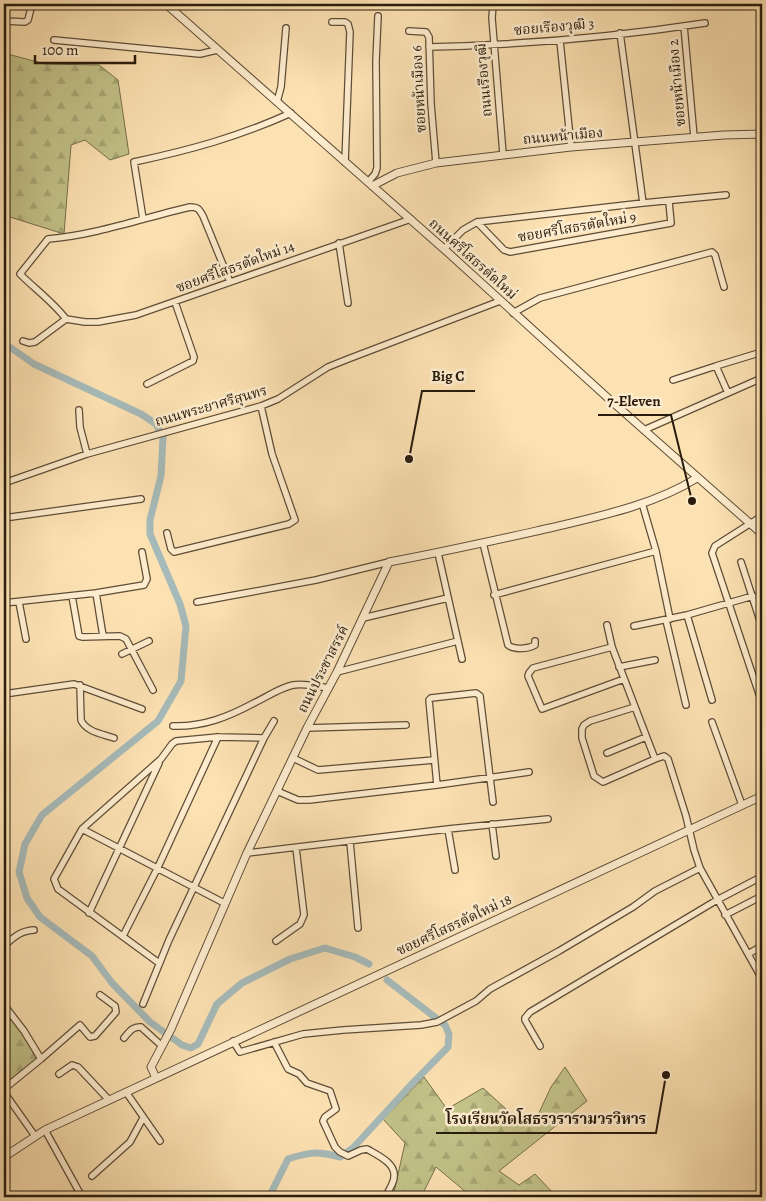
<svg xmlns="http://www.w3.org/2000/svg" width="766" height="1201" font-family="Alegreya,'Noto Serif Thai',serif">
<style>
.forest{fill:url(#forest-firs);stroke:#766f4c}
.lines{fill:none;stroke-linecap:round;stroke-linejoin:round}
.canal{stroke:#a6bab9;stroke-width:7}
.minor-casing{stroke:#5e4d37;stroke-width:8}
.tertiary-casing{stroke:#5e4d37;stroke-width:9}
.minor{stroke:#fdeccd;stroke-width:5.5}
.tertiary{stroke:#fdeccd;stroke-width:7}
.labels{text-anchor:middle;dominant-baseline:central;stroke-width:5;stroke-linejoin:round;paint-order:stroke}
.street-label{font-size:14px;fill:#291c0e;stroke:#fdeccd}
.leader{fill:none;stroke:#291c0e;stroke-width:2}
.callout-dot{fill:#291c0e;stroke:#fdeccd;stroke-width:2}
.callout-label{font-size:15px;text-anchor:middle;font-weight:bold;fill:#291c0e;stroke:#fdeccd;stroke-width:5;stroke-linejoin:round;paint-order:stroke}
</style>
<defs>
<pattern id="forest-firs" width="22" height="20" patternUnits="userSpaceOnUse" patternTransform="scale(1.25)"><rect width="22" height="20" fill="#c2c289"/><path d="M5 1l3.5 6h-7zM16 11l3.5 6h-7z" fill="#a7a675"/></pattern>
</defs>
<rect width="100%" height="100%" fill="#fce1b2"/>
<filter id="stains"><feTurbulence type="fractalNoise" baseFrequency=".004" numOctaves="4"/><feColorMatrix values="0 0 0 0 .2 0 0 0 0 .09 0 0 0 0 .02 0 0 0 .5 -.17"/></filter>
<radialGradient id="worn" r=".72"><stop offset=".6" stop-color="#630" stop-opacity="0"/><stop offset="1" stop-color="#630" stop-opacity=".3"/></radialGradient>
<!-- forest -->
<path class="forest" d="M4,53L45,64L99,65L118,80L129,154L110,160L85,140L71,145L64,234L10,217L4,223Z
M4,1012H6C17,1025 34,1042 37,1059L11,1081L4,1071Z
M565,1067L587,1101L499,1171L519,1185L535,1174L557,1197H472L436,1167L421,1197H393L405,1143L383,1119L424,1077L447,1109L483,1088L518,1120L537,1117L551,1087Z"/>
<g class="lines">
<!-- canal -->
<path class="canal" d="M4,343L34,364L141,414L156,424L163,437L161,476L150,520V534L180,604L186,626L181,681L158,721L42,815L25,844L19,872L27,898L40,917L92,956L112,983L150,1022L182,1045L191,1048L198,1044L217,1004L242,983L290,959L325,948L355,957L369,964
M269,1197L288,1159C310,1152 317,1151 340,1157L353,1148L409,1087L448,1047L449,1034L445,1025L387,980"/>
<!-- minor casing -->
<g class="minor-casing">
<path id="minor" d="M493,4L492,18L503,154
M4,21L25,22L28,20L32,4
M332,22H345L348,24L350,32L345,162
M684,26L694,137
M409,31L426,32L429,37L431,104L436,163
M620,33L643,203
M54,40L200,54L217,50
M560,41L571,147
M429,47C521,45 614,37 705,23
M277,102L281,87L286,28
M368,182L375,174L377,168L376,61L378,16
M143,219L134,162C190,150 238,137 291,113
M477,222L504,250L510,252L671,223L669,202
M339,243L348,303
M444,249L463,230L477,222L643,203L726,195
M230,282L203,216C199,209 198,207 190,207C143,218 96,235 48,239L20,274C35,289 53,302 66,319L85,322H98L136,315L411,219
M513,313L540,298L712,252L715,255L724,287
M23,341L29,343L35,342L66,319
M716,366L762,352
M673,380L716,366L728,393
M147,384L193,361L194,357L175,302
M79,410L80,427L87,454
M644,430L762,378
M4,483L87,454L261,406L278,399L328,367L348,359L500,301
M4,518L141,499
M167,533L171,549L174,552L289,524L295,520L272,454L261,406
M483,543L508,645C514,650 528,649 535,645V641
M656,551L670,619
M438,553L462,659
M741,562L762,627
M96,593L103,636
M494,595L656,551L642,503
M72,596L79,636L83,637L120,636L126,639L153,690
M19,602L26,639
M197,602L316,580L389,562
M4,603L96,593L144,585L147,579L142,552
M687,615L712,700
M363,618L448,598
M666,620L686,705
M607,625L612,647L655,759L664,756L668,759L686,816L694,850L700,868L762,979
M634,626L687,615L753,596
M612,647L533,668L529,673L528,676L542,709L624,679
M122,654L149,641
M619,667L655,660
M337,672L458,641
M80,685L81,720C86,732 103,734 114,738
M4,694L74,684L142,709
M760,697L712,553L715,546L762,516
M635,707L590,721L584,725L582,729V738L594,776L603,782L655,759
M712,722L742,805
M173,726C203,727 228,717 254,703C267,697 279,688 293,685C304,683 317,686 328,688
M307,728L406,725
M607,753L646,737
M293,758L318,770L434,760
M437,785L429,700L431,698L476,693L480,696L493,802
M277,791L298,800H309L437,785L529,772
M492,824L496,856
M82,829L224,903
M448,829L455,870
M350,842L358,928
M247,853L448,829L548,819
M89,913L159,763
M725,915L762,896
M123,936L158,867L218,737
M276,941L300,924L304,915L296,848
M4,946C14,937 20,931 34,930
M748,954L762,946
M159,963L58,889L54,879L82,829L161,759L172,744L176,741L218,737L264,738
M143,1004L169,940L264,738L274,721
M4,1005L24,1031L41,1059L4,1089
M124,1038C129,1032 133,1026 141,1027L162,1046
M233,1041L240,1052L303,1034L343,1030L421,1025L437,1022L476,1001L490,989L559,951L633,907L655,891L700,868
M274,1042L288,1069L299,1074L307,1083L330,1091L336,1109L325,1117L323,1121L335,1147L340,1152L348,1156L361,1150L367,1149C377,1155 396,1163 394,1177C394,1182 390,1188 388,1192
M540,1046L525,1020V1018L530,1012L717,900L759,878
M41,1059L80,1025L90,1037L95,1036L116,1012L115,1006L100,995
M59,1074L72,1065L78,1067L109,1100
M4,1092L35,1136
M126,1092L160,1141
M45,1130L82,1197
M92,1176L130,1142L143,1118"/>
</g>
<!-- tertiary casing -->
<g class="tertiary-casing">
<path id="tertiary" d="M166,4L444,249L609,399L762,534
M372,186L397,173L436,163L571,147L724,135L762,134
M156,1078L151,1067L171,1029L247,853L307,728L337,672L389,562C443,552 496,540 550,528C600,516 654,505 697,478
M4,1157L45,1130L762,796"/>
</g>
<!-- minor -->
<use href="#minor" class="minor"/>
<!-- tertiary -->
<use href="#tertiary" class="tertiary"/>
</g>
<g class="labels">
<!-- street labels -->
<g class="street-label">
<text transform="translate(554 27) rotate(-5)">ซอยเรืองวุฒิ 3</text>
<text transform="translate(484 80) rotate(-95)">ถนนเรืองวุฒิ</text>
<text transform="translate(677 83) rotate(-95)">ซอยหน้าเมือง 2</text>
<text transform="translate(419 89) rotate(-93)">ซอยหน้าเมือง 6</text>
<text transform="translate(563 136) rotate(-5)">ถนนหน้าเมือง</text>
<text transform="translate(577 227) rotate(-10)">ซอยศรีโสธรตัดใหม่ 9</text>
<text transform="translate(473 259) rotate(42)">ถนนศรีโสธรตัดใหม่</text>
<text transform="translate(235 267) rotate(-20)">ซอยศรีโสธรตัดใหม่ 14</text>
<text transform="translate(211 406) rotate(-16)">ถนนพระยาศรีสุนทร</text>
<text transform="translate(323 669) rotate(-63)">ถนนประชาสรรค์</text>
<text transform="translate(454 925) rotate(-25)">ซอยศรีโสธรตัดใหม่ 18</text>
</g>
</g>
<!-- callouts -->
<path class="leader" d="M409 459L422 391H475M692 501L671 415H598M666 1075L656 1133H436"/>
<g class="callout-dot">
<circle cx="409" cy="459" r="5"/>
<circle cx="692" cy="501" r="5"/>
<circle cx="666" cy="1075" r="5"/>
</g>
<g class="callout-label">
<text x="448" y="381">Big C</text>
<text x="634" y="406">7-Eleven</text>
<text x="546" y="1124">โรงเรียนวัดโสธรวรารามวรวิหาร</text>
</g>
<!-- margin -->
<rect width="766" height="1201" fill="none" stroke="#fce1b2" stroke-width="20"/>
<rect x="5" y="5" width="756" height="1191" fill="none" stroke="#291c0e" stroke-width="2.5"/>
<rect x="10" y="10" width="746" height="1181" fill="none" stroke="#291c0e"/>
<!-- scale -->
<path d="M35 55v8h100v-8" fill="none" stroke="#291c0e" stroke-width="2.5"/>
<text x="42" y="55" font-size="15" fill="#291c0e" stroke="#fdeccd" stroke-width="4" paint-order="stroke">100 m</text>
<rect width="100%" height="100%" filter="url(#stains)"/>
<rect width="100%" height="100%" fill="url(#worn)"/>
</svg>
